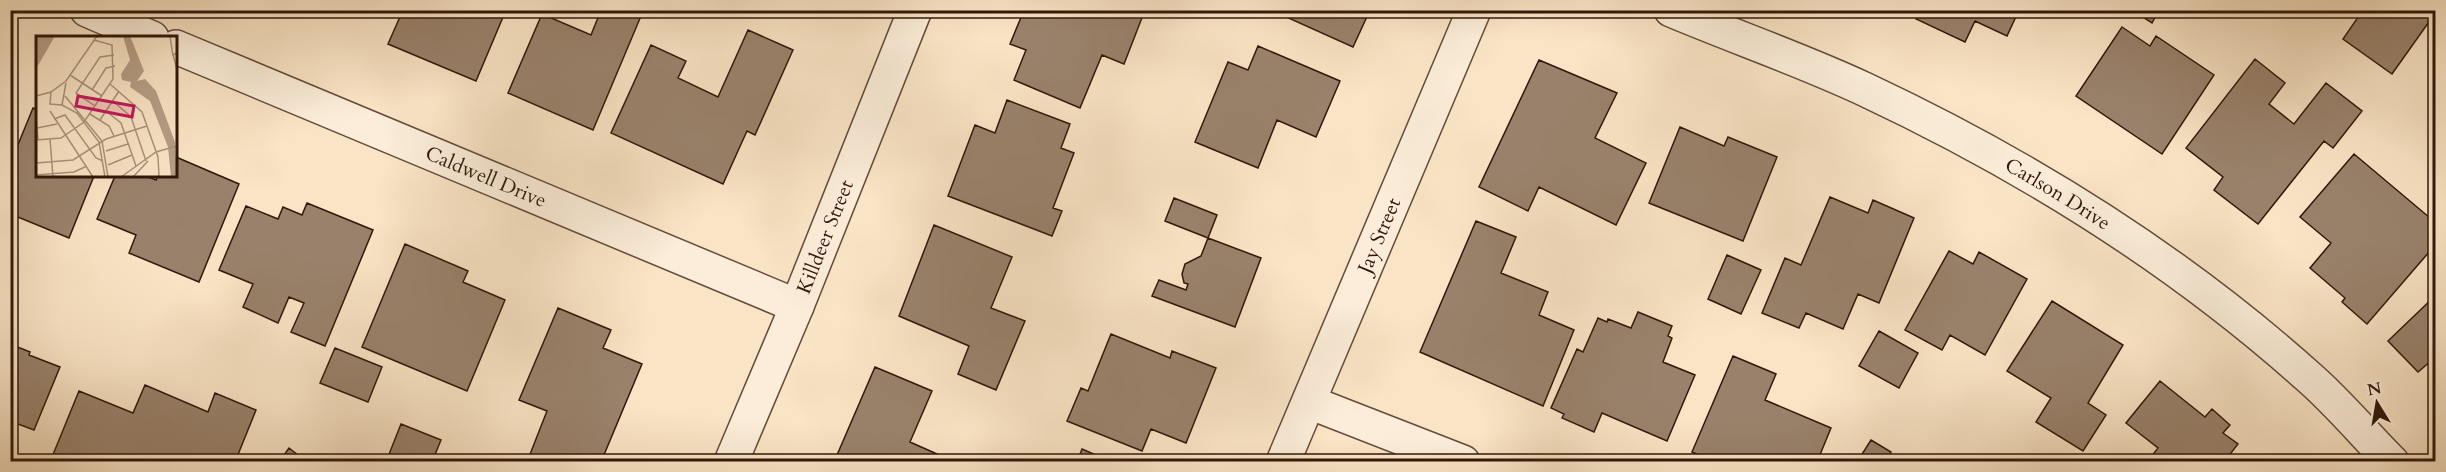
<svg xmlns="http://www.w3.org/2000/svg" width="2446" height="472" font-family="Cardo,serif">
<style>
.building{fill:#99826c;stroke:#31170b;stroke-width:1.5}
.lines{fill:none;stroke-linecap:round;stroke-linejoin:round}
.minor-casing{stroke:#634a3a;stroke-width:36}
.minor{stroke:#fbedd9;stroke-width:33}
.labels{text-anchor:middle;dominant-baseline:central;stroke-width:5;stroke-linejoin:round;paint-order:stroke}
.street-label{font-size:20px;fill:#31170b;stroke:#fbedd9}
.inset-road{fill:none;stroke:#a9927b;stroke-width:1.5}
.view{fill:#c2185b;fill-opacity:0.15;stroke:#c2185b;stroke-width:3}
.inset-edge{fill:none;stroke:#31170b;stroke-width:3}
</style>
<rect width="100%" height="100%" fill="#f9e4c5"/>
<filter id="stains"><feTurbulence type="fractalNoise" baseFrequency=".00333" numOctaves="4"/><feColorMatrix values="0 0 0 0 .2 0 0 0 0 .09 0 0 0 0 .02 0 0 0 .5 -.17"/></filter>
<radialGradient id="worn" r=".72"><stop offset=".6" stop-color="#630" stop-opacity="0"/><stop offset="1" stop-color="#630" stop-opacity=".3"/></radialGradient>
<!-- building -->
<path class="building" d="M318,10H336L334,16Z
M403,10H506L476,81L388,44Z
M601,10H627L641,16L593,130L508,93L542,14L591,35Z
M1024,10H1145L1124,64L1102,55L1080,108L1014,80L1026,50L1010,44Z
M1276,10H1370L1353,47L1275,12Z
M1920,10H2019L2007,36L1975,21L1965,42L1916,19Z
M2132,10H2159L2152,23Z
M2313,10H2325L2321,17Z
M2363,10H2436V12L2392,74L2343,39Z
M2122,27L2150,46L2156,36L2214,75L2162,154L2076,96Z
M748,30L793,50L755,135L747,131L723,184L611,133L651,45L686,61L678,78L718,97Z
M1258,46L1340,81L1316,137L1277,120L1258,168L1195,142L1228,62L1248,70Z
M2255,59L2285,83L2269,104L2294,124L2326,83L2362,111L2333,148L2324,141L2258,224L2214,190L2223,177L2186,148Z
M1539,60L1617,93L1595,138L1646,163L1616,225L1539,187L1528,211L1479,187Z
M1007,100L1070,124L1061,148L1074,153L1053,208L1062,211L1052,236L948,196L975,125L995,133Z
M33,108L38,110V176H94L69,238L13,215L10,221V150L15,152Z
M1680,127L1724,146L1728,137L1777,157L1743,241L1649,203Z
M2354,154L2436,223V244L2367,324L2342,302L2345,298L2310,268L2331,243L2300,217Z
M176,157L239,184L199,282L129,253L136,235L97,219L115,176H146L156,180L158,176H176Z
M1830,197L1868,213L1873,200L1914,218L1879,303L1858,294L1843,329L1806,313L1799,328L1762,313L1785,258L1801,265Z
M1174,198L1217,215L1208,238L1165,221Z
M307,203L373,230L325,346L291,332L304,303L289,297L278,323L243,307L253,284L219,270L246,206L278,219L283,207L302,215Z
M1476,221L1516,237L1501,273L1548,292L1539,315L1574,330L1543,406L1420,352Z
M934,225L1012,257L991,308L1025,321L996,390L958,374L969,346L899,316Z
M1208,238L1261,258L1235,327L1152,296L1159,280L1186,290L1188,284L1184,283L1182,274L1185,264L1201,256Z
M405,244L468,271L463,282L505,300L467,391L362,347Z
M1949,251L1973,264L1979,252L2027,279L1985,355L1950,335L1942,350L1905,330Z
M1727,255L1761,270L1741,314L1708,299Z
M2436,295V366L2431,361L2418,372L2388,341Z
M2052,301L2123,345L2088,403L2106,415L2083,451L2036,422L2051,398L2007,371Z
M558,308L611,330L603,348L642,364L601,462H527L547,411L519,400Z
M1638,312L1672,326L1668,336L1672,338L1663,362L1695,375L1667,441L1602,413L1594,432L1562,418L1564,414L1551,408L1577,349L1583,352L1598,318L1607,322L1608,319L1631,328Z
M1879,331L1918,353L1899,388L1859,366Z
M1111,334L1170,358L1172,351L1216,368L1186,443L1151,429L1142,451L1067,421L1081,388L1088,391Z
M10,344L30,352L29,355L60,367L34,430L10,421Z
M335,348L382,367L368,402L320,383Z
M1733,356L1776,374L1765,400L1831,428L1817,462H1714L1692,452Z
M875,367L932,391L910,442L955,462H834Z
M2160,381L2205,417L2212,409L2230,425L2223,433L2238,444L2224,462H2147L2158,448L2126,423Z
M145,385L208,412L215,393L256,410L235,462H50L79,391L133,413Z
M401,424L441,440L432,462H386Z
M1871,440L1891,452L1885,462H1857Z
M289,448L307,462H279Z
M1082,449L1112,462H1077Z"/>
<g class="lines">
<!-- minor casing -->
<g class="minor-casing">
<g id="minor">
<path d="M87,10L152,38"/>
<path id="s1" d="M1671,10C1735,37 1802,60 1864,89C2026,165 2180,261 2312,380C2340,405 2365,435 2392,462"/>
<path id="s2" d="M176,47L797,306"/>
<path d="M1309,402L1463,462"/>
<path id="s3" d="M731,462L797,306L915,10"/>
<path id="s4" d="M1283,462L1474,10"/>
</g>
</g>
<!-- minor -->
<use href="#minor" class="minor"/>
</g>
<g class="labels">
<!-- street labels -->
<g class="street-label">
<text stroke="none"><textPath href="#s2" startOffset="336">Caldwell Drive</textPath></text>
<text stroke="none"><textPath href="#s1" startOffset="429">Carlson Drive</textPath></text>
<text stroke="none"><textPath href="#s4" startOffset="246">Jay Street</textPath></text>
<text stroke="none"><textPath href="#s3" startOffset="244">Killdeer Street</textPath></text>
</g>
</g>
<!-- overview -->
<g transform="translate(36 36)">
<rect width="141" height="141" fill="#f9e4c5"/>
<path d="M0,0H19L0,33ZM87,0H94L108,35L101,45L109,43L120,55L139,106L141,141H135L132,111L114,65L94,51L95,46L86,44L85,38L94,24Z" fill="#b59e86"/>
<path class="inset-road" d="M134,0L137,20M141,17L137,19L141,33M34,39L66,60M74,48L106,76L122,121L123,141M56,54L70,32L79,30M15,56L14,68L26,69M0,60L15,56L30,45L61,0M29,60L66,105L72,141M77,65L95,81L110,125M26,69L41,77L63,106L69,141M26,69L30,47M59,70L40,57L64,21L78,19M14,75L57,141M70,75L85,87L100,130M54,78L73,90L78,100M0,82L2,103M18,83L29,79L60,122L67,125M64,84L83,55M1,92L21,88M14,103L17,141M0,104L25,102L48,86L77,43L76,9L58,4M70,115L92,108M0,127L37,124L70,103L111,90M72,129L96,119M0,139L38,136L51,130M85,141L120,116L141,110M97,141L112,125"/>
<path class="view" d="M42,60L98,70L96,81L40,70Z"/>
<rect width="141" height="141" class="inset-edge"/>
</g>
<!-- margin -->
<rect width="2446" height="472" fill="none" stroke="#f9e4c5" stroke-width="36"/>
<rect x="12" y="12" width="2422" height="448" fill="none" stroke="#31170b" stroke-width="3"/>
<rect x="18" y="18" width="2410" height="436" fill="none" stroke="#31170b" stroke-width="1.5"/>
<!-- north arrow -->
<g transform="translate(2377 403) rotate(349)" stroke="#fbedd9" stroke-width="4.5" paint-order="stroke">
<path d="M0-4.5L10 22L0 15L-10 22Z" fill="#31170b"/>
<text y="-9" font-size="16" font-weight="bold" text-anchor="middle" fill="#31170b">N</text>
</g>
<rect width="100%" height="100%" filter="url(#stains)"/>
<rect width="100%" height="100%" fill="url(#worn)"/>
</svg>
